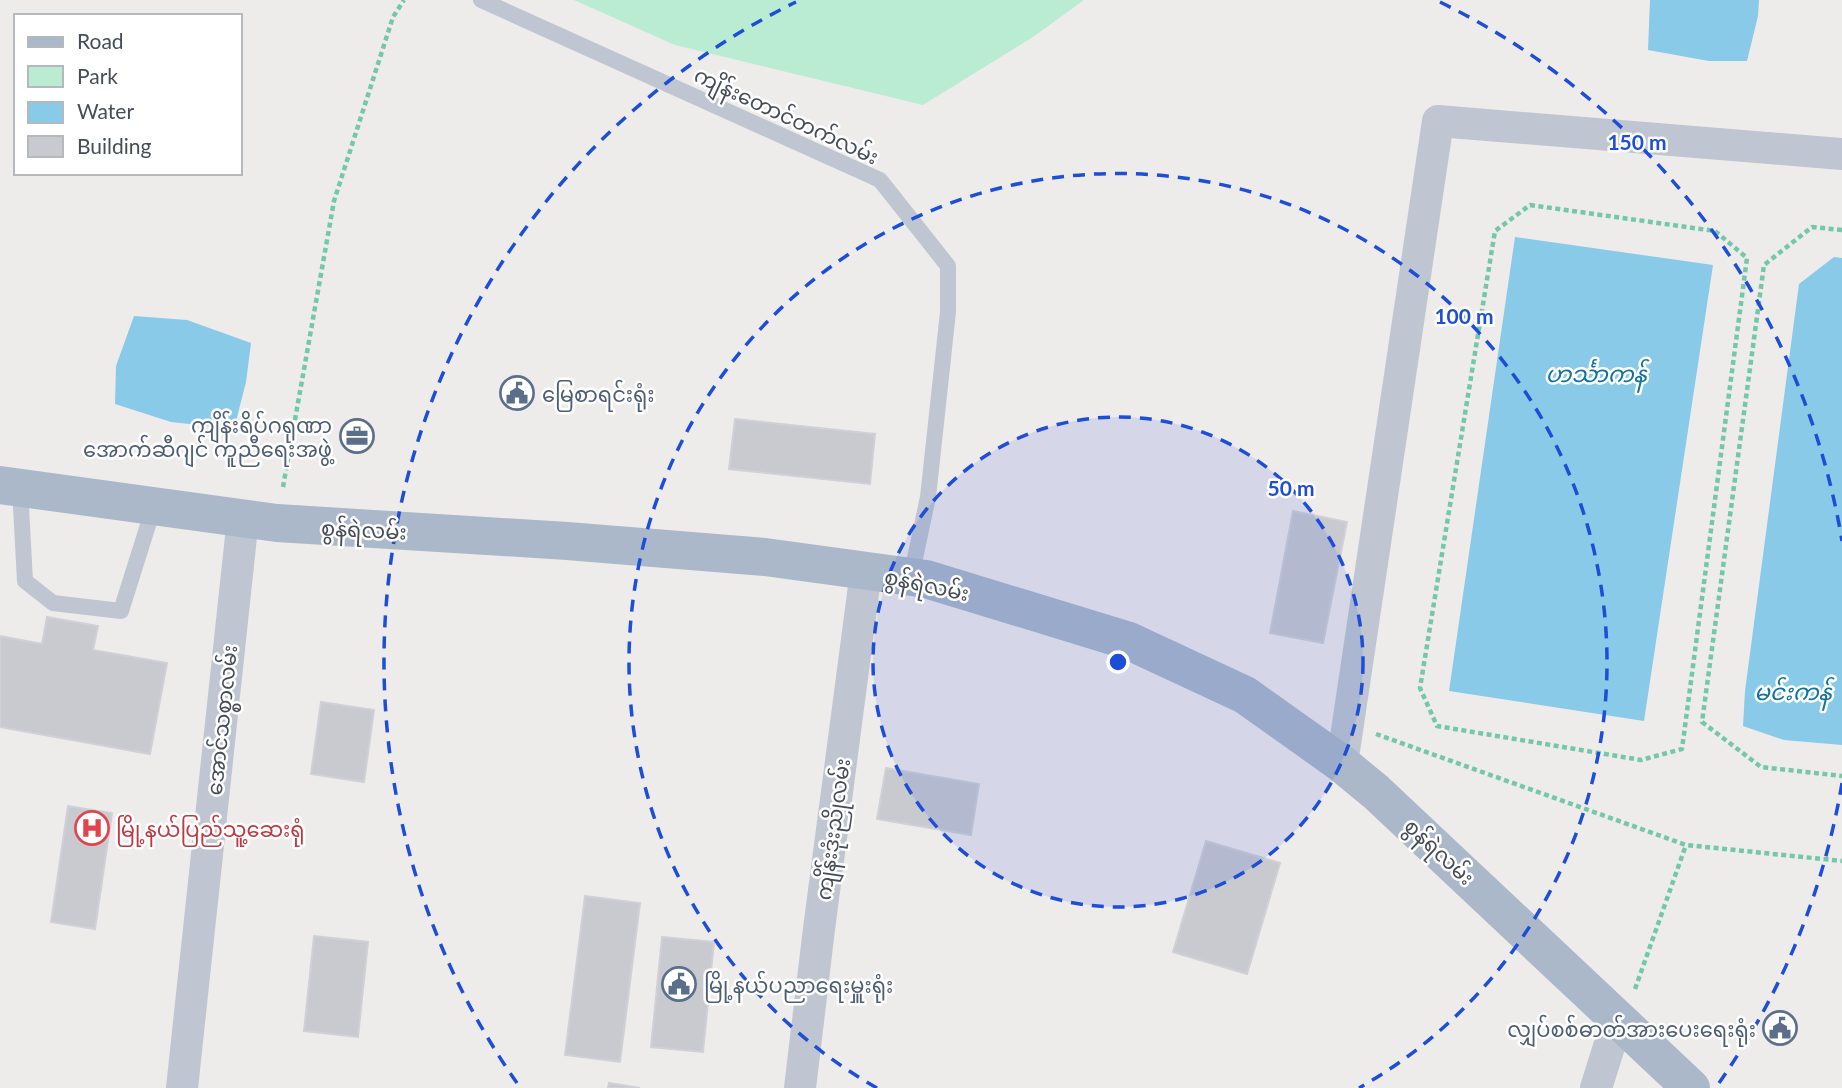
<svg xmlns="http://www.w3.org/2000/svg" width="1842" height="1088" font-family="Lato,'Noto Sans Myanmar',sans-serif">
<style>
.green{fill:#b9ecd2}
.water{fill:#88cae8}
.building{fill:#c8cad0;stroke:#cfd1d7;stroke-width:2}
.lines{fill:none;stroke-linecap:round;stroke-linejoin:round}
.path{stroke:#73c8a7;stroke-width:4.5;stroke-dasharray:5 3.5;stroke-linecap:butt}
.lane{stroke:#bfc6d1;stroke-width:16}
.street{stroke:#bfc6d1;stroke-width:32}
.primary{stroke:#abb8ca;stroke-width:38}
.ring{fill:none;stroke:#1d4ed8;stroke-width:3.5;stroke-dasharray:12 9}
.labels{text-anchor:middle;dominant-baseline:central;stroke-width:5;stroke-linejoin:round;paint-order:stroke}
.street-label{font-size:21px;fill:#454d58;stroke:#fff}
.service-label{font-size:21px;fill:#4e5e75;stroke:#fff;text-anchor:start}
.health-label{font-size:21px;fill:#be3a42;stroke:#fff;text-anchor:start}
.water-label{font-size:23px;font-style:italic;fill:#11729f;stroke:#fff}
.centre{fill:#1d4ed8;stroke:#fff;stroke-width:3.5}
.ring-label{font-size:21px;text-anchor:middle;font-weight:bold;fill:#1d4ed8;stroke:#fff;stroke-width:5;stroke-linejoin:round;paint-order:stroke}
</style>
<rect width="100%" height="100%" fill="#eeebeb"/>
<!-- green -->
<path class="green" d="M574,0H1084L1033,37L923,105L675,45Z"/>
<!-- water -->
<path class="water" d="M1650,0H1759L1758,16L1747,61H1709L1648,50Z
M1515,237L1713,265L1644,721L1449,691Z
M1834,257L1842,258V745L1784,740L1743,726L1745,691L1799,284Z
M134,316L187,320L251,343L246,382L234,429L171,422L115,404L116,366Z"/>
<!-- building -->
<path class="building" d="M735,419L875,434L870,484L729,469Z
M1293,511L1347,522L1323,643L1270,633Z
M47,617L98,626L93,650L167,663L150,754L0,727V636L42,644Z
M321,702L374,710L364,782L311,774Z
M886,768L979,784L971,835L877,819Z
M68,806L112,813L95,929L51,922Z
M1206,841L1280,863L1247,974L1173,952Z
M585,896L640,903L620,1062L565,1055Z
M314,936L368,942L358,1037L304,1031Z
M662,937L714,942L703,1052L651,1047Z
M609,1083L640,1088H608Z"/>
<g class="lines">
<!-- path -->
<path class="path" d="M1530,205L1715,231L1747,258L1682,749L1641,760L1437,726L1420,688L1495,231Z
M1842,230L1812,227L1764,265L1702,722L1761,767L1842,776
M283,487L334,201L393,17L404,0
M1376,734L1686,845L1842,861
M1635,989L1686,845"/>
<!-- lane -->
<path class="lane" d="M481,0L880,180L948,266V312L928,497L911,577
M20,488L25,581L53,603L121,611L154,506"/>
<!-- street -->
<path class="street" d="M1342,764L1438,121L1842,154
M182,1088L243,518
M800,1088L819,929L866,571
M1596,1088L1618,1018"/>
<!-- primary -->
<path class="primary" d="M0,485L277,523L567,541L765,557L926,579L1129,641L1245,695L1342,764L1376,792L1691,1088"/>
</g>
<!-- distance rings -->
<circle cx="1118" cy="662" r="245" fill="#1d4ed8" fill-opacity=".12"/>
<g class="ring">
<circle cx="1118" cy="662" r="245"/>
<path d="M877 1088A489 489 0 1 1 1359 1088"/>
<path d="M1842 783A734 734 0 0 1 1719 1083M517 1083A734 734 0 0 1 796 2M1440 2A734 734 0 0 1 1842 541"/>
</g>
<!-- icons -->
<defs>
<g id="civic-ring" transform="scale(1.75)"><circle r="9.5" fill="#fff" stroke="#5c6f8a" stroke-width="1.5"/><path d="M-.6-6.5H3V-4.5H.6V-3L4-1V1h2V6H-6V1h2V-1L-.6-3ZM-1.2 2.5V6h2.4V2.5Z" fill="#5c6f8a"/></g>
<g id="office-ring" transform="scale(1.75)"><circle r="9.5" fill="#fff" stroke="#5c6f8a" stroke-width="1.5"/><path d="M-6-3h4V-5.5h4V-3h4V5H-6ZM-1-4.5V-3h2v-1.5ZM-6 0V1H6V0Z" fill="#5c6f8a"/></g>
<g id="hospital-ring" transform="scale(1.75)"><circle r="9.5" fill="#fff" stroke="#e0444e" stroke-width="1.5"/><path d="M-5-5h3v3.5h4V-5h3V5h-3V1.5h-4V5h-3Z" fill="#e0444e"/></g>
</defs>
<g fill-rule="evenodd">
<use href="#civic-ring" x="517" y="393"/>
<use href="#office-ring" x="357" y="436"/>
<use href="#hospital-ring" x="92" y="828"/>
<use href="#civic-ring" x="679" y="984"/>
<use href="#civic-ring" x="1780" y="1028"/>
</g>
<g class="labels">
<!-- street labels -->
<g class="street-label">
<text transform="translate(787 115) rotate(25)">ကျိန်းတောင်တက်လမ်း</text>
<text transform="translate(364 529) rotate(3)">စွန်ရဲလမ်း</text>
<text transform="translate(927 584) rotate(12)">စွန်ရဲလမ်း</text>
<text transform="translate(221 720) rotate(-84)">အောင်သစ္စာလမ်း</text>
<text transform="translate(832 829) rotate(-82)">ကျိန်းဒုံးညိုလမ်း</text>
<text transform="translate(1440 851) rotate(43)">စွန်ရဲလမ်း</text>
</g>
<!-- service labels -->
<g class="service-label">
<text x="542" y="393">မြေစာရင်းရုံး</text>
<text x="332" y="424" text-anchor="end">ကျိန်းရိပ်ဂရုဏာ<tspan x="332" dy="24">အောက်ဆီဂျင် ကူညီရေးအဖွဲ့</tspan></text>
<text x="704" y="984">မြို့နယ်ပညာရေးမှူးရုံး</text>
<text x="1756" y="1028" text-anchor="end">လျှပ်စစ်ဓာတ်အားပေးရေးရုံး</text>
</g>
<!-- health labels -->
<g class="health-label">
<text x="116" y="828">မြို့နယ်ပြည်သူ့ဆေးရုံ</text>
</g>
<!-- water labels -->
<g class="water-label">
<text x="1596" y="373">ဟင်္သာကန်</text>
<text x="1793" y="691">မင်းကန်</text>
</g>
</g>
<circle cx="1118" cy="662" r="10" class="centre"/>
<g class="ring-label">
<text x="1637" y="150">150 m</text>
<text x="1464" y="324">100 m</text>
<text x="1291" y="496">50 m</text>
</g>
<!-- legend -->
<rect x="14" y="14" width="228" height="161" fill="#ffffff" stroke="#b5b8bc" stroke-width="2"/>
<rect x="28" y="37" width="35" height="10" fill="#abb8ca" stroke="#b5b8bc" stroke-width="2"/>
<text x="77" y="49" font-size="21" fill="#454d58">Road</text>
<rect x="28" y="66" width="35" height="21" fill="#b9ecd2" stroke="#b5b8bc" stroke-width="2"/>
<text x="77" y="84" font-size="21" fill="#454d58">Park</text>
<rect x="28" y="102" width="35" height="21" fill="#88cae8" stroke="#b5b8bc" stroke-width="2"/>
<text x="77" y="119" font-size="21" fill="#454d58">Water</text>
<rect x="28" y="136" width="35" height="21" fill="#c8cad0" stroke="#b5b8bc" stroke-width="2"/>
<text x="77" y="154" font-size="21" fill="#454d58">Building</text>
</svg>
